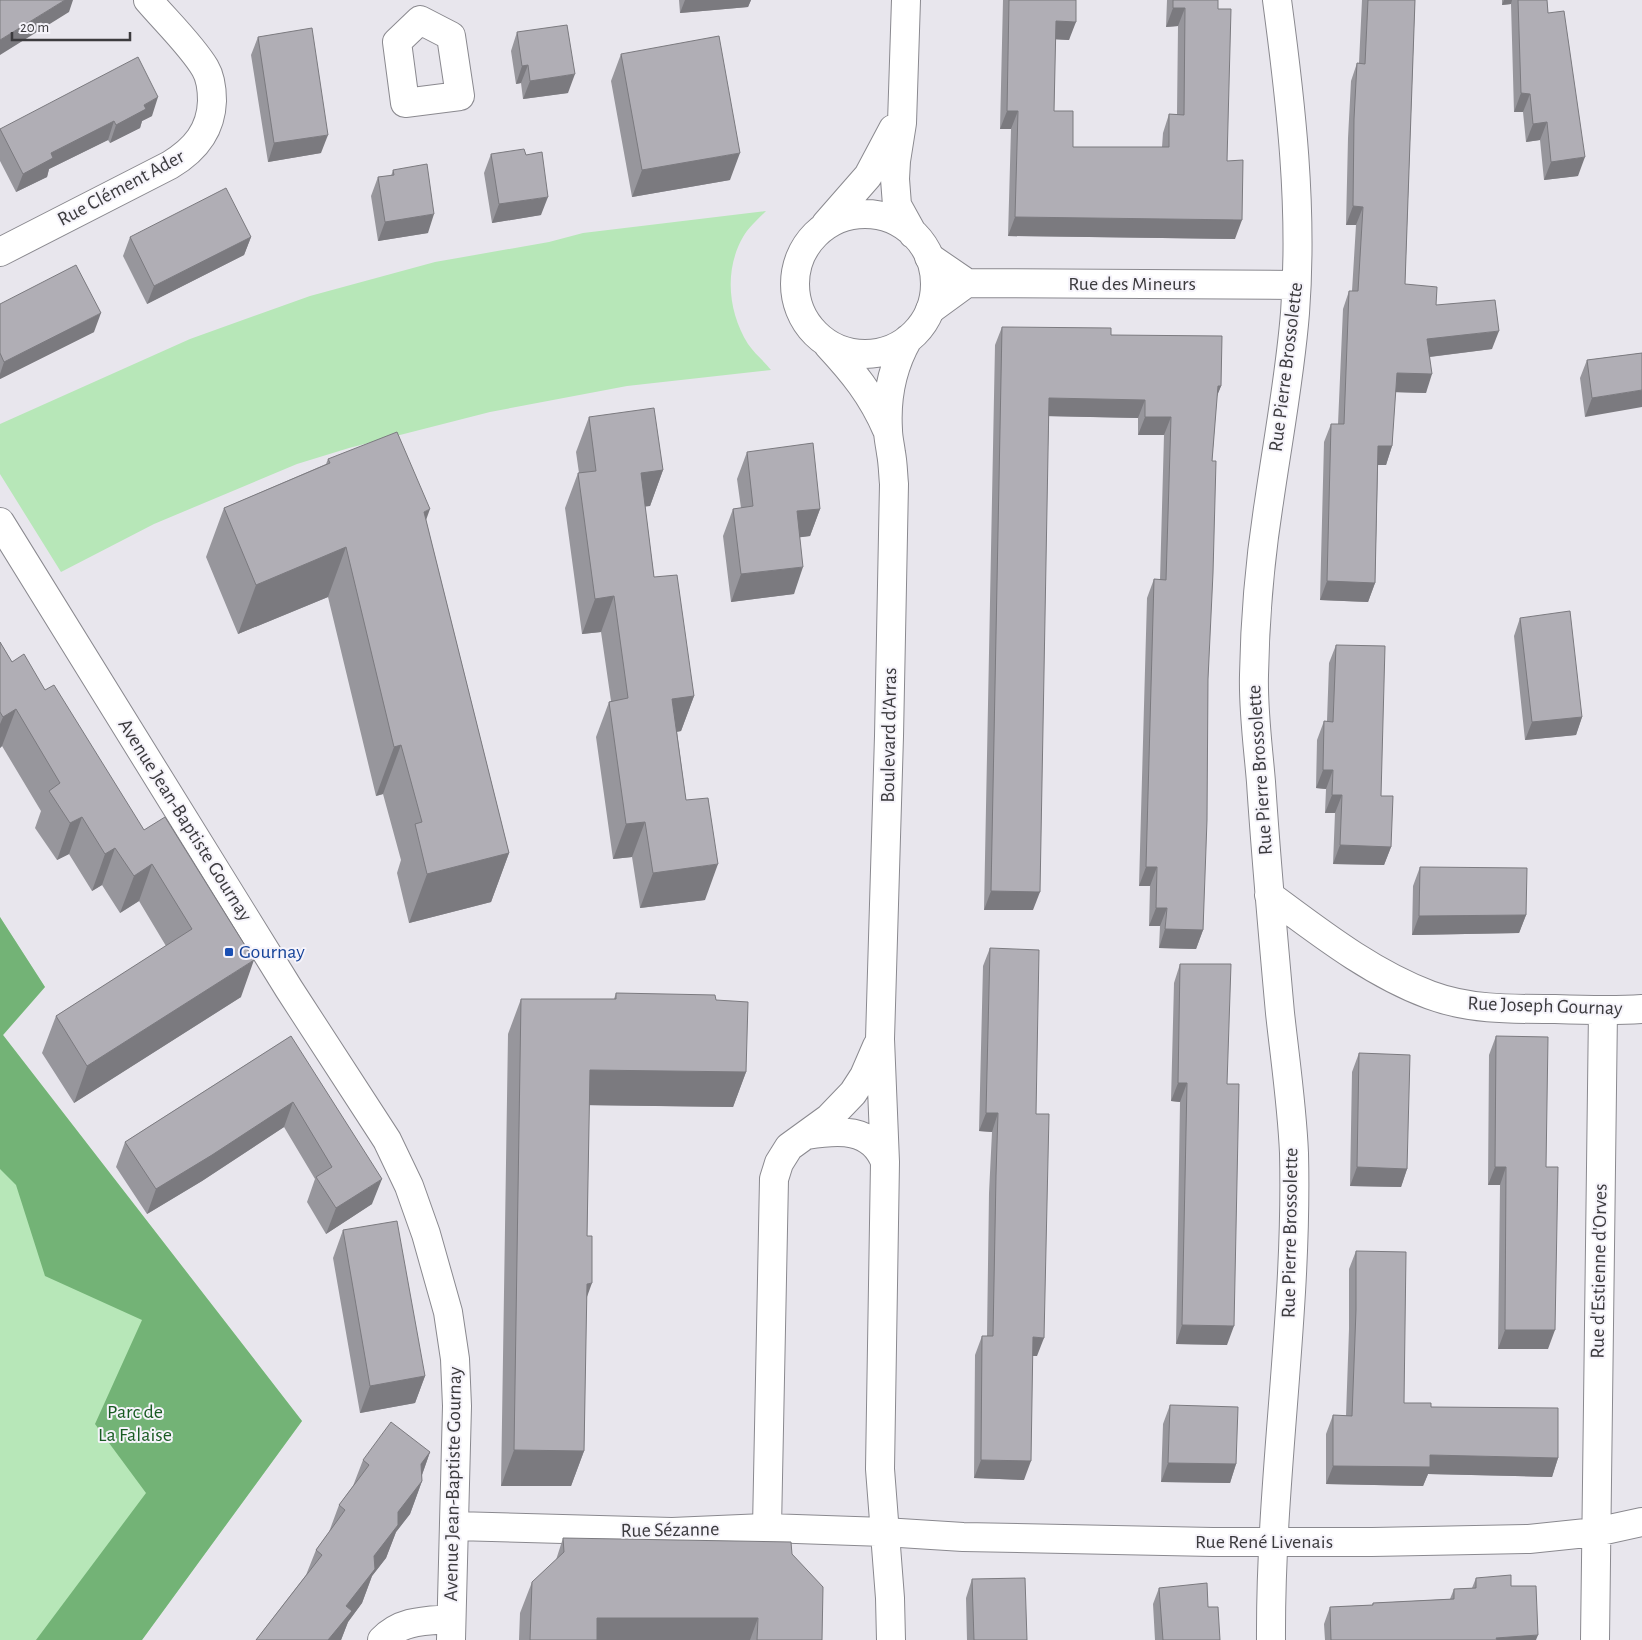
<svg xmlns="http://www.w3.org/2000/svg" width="1642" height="1640" font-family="'Alegreya Sans',sans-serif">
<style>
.green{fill:#b7e7b8}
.forest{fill:#73b376}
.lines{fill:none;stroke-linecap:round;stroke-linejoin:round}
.street-casing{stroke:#8a898f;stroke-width:30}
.secondary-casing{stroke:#8a898f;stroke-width:30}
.street{stroke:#fff;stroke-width:28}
.secondary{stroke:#fff;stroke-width:28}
.wall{fill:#97969c}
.shaded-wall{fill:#7b7a7f}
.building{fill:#b0aeb5;stroke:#7b7a7f}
.transit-dot{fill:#1a4fb4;stroke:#f5f3fa;stroke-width:2}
.labels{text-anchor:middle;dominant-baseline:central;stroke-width:4;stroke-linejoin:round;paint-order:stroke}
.street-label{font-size:20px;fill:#3c3b3e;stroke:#f5f3fa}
.transit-label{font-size:20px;fill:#164399;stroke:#f5f3fa;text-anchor:start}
.park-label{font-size:20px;fill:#195b22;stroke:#f5f3fa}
</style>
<rect width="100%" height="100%" fill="#e8e6ed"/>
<!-- green -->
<path class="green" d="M766,211C758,219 748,228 743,237C724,270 728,312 748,344C754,353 764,361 771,370L627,386L490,412L349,448L297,464L154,524L61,572L0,474V424L190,339L310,296L435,262L549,242L583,233Z
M0,917L45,987L3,1035L302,1421L142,1640H0Z"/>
<!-- forest -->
<path class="forest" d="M0,917L45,987L3,1035L302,1421L142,1640H36L146,1493L95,1424L142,1320L45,1276L16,1185L0,1169Z"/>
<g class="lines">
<!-- street casing -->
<g class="street-casing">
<path id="street" d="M420,20L451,36L460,96L405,103L397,42Z
M0,252L170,165C195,150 211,131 212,101C212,90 211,78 205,68C192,46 165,20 148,0
M929,257L967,283L1296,285
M930,310L967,283
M0,522L289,989L387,1140L409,1186L426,1234L448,1312L455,1359L457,1406L451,1640
M1269,895C1319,932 1371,973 1430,995C1470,1010 1513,1009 1554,1009C1584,1010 1613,1011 1642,1009
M455,1526L672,1532L767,1528
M884,1532L963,1537L1213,1542H1372L1529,1539L1596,1532L1642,1522
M382,1640C401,1620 425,1621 451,1619
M1271,1640C1270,1477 1298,1315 1294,1153C1292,1106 1285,1059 1280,1013C1273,936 1266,859 1261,782C1258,746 1253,710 1254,675C1255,617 1260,559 1269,502C1278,439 1290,376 1295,313C1303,208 1291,104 1277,0
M1595,1640L1603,1010"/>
</g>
<!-- secondary casing -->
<g class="secondary-casing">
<path id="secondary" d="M906,0L902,123L896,161L895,179L897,205L913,234
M795 284a70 70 0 1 1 140 0a70 70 0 1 1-140 0Z
M826,224L868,176L893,129
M828,345C853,372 872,395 887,430
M877,1046L864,1076L853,1093L829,1118L789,1147L779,1163L774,1179L767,1528L884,1532
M807,1135C838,1130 872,1127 885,1162
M891,1640L890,1598L880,1469L885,1162L880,1039L889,736L894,484C893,474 893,463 891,453C890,445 888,437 888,430C886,398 892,367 908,339"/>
</g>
<!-- street -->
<use href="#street" class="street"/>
<!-- secondary -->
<use href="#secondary" class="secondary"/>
</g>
<!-- wall -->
<path class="wall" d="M679,0H751L748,7L680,13Z
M1003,0H1076L1069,40L1055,39L1054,111L1073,147H1162L1163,133L1169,114H1177L1178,26L1166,27L1167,0H1218V9L1227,161L1235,239L1008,236L1011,129H1000Z
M1362,0H1415L1405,284L1436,305L1492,349L1430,357L1426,393L1395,392L1392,446L1386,465H1378L1375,583L1368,602L1320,600L1324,442L1331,424H1338L1343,309L1349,291H1352L1356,225H1346L1348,138L1351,81L1357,63H1359Z
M1502,0H1547L1548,13L1578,176L1544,180L1540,140L1526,142L1523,112H1514L1511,4L1502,5Z
M517,32L568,93L523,99L521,83L516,84L511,51Z
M258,37L321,153L268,162L251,55Z
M621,54L730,180L632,197L611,81Z
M152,116L142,121L140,128L110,143L108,140L49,169L47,177L16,192L0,161V129Z
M491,154L541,215L492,223L484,173Z
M393,170L428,233L378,241L371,196L378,177L391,176Z
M130,237H251L244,255L147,304L123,256Z
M0,304L94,332L0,379Z
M1002,327L1111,335L1221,386L1217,395L1212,461L1208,679L1203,930L1196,949L1159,948L1160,926H1149L1150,886H1139L1147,598L1154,579L1160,580L1164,435H1138V418L1049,416L1033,910H984L995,345Z
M1642,353L1585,417L1580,378L1587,360Z
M589,417L663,470L650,506H645L654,577L694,696L681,731L677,732L686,800L705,900L640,908L632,857L613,859L596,737L609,702L611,701L601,632L582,634L565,508L578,473H579L576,452Z
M747,452L820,509L810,536L800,537L794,594L731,602L723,536L733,509L741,508L737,479Z
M328,459L426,520L509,853L491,902L409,923L397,873L401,860L383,794L376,796L328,597L238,634L206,557L224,508L326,464Z
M1520,618L1582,717L1576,735L1525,740L1514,636Z
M0,642L12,662L45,690L241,997L74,1103L42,1053L56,1016L166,946L139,901L120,913L102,885L92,891L69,854L57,860L35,828L41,811L2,746L0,748Z
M1336,645L1381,796L1391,847L1384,865L1333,864L1335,813H1325L1326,789L1316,788L1317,740L1324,721H1327L1329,663Z
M1420,867L1526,915L1519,933L1412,935L1413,886Z
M990,948L1036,1114L1037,1356H1032L1024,1480L974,1478L975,1355L982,1336H987L989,1193L992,1132L979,1131L983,966Z
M1180,964L1227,1084V1345L1176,1344L1180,1102L1171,1101L1174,983Z
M616,993L716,1000L746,1072L733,1107L589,1105L584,1451L571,1486H501L508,1034L521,999H614Z
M291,1036L372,1204L326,1234L307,1202L315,1179L284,1127L202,1181L147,1214L116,1167L125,1142Z
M1496,1036L1546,1167L1548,1349H1498L1500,1185H1488L1489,1055Z
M1359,1053L1407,1169L1401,1187L1350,1186L1352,1072Z
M343,1230L425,1376L415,1403L360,1413L333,1258Z
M1356,1251L1404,1403L1431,1407L1558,1458L1552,1477L1428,1474L1423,1486L1326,1484V1434L1333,1415L1346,1416L1349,1329V1269Z
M1170,1405L1236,1464L1230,1483L1161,1482L1163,1424Z
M430,1452L422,1475V1481L410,1514L396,1532L386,1558L372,1576L362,1603L348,1622L341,1640H256L306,1575L316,1550L329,1532L339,1505L353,1486L363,1460Z
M563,1538L792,1554L822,1640H519L520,1613L532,1582L556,1560Z
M1476,1578L1511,1586L1536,1640H1325L1324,1624L1330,1607L1372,1605L1373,1603L1450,1599L1454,1589L1472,1588Z
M972,1579L1027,1640H967L966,1598Z
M1159,1588L1208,1607L1220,1640H1155L1153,1604Z"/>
<!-- shaded-wall -->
<path class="shaded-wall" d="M65,0H73L69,12L0,55V40Z
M685,0H751L748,7L680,13Z
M1504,0H1512L1511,4L1502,5Z
M1173,8H1185L1178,26L1166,27Z
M1056,21L1076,22L1069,40L1049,39Z
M528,65L521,83L516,84L522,66Z
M575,74L568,93L523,99L530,81Z
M1521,93L1530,94L1523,112H1514Z
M158,97L152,116L142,121L140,128L110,143L116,125L144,105Z
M1007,111H1018L1011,129H1000Z
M114,121L108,140L49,169L47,177L16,192L23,174L51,153Z
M1547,122L1540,140L1526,142L1533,124Z
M328,135L321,153L268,162L274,143Z
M740,153L730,180L632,197L642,170Z
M1585,157L1578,176L1544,180L1551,162Z
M548,197L541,215L492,223L499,204Z
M1353,206L1363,207L1356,225H1346Z
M434,214L428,233L378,241L385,222Z
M1015,217L1242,220L1235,239L1008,236Z
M251,237L244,255L147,304L154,286Z
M101,313L94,332L0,379V374L4,362Z
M1499,331L1492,349L1420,358L1427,339Z
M1397,373L1432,374L1426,393L1390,392Z
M1218,386H1221L1214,404Z
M1642,390V407L1585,417L1592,398Z
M1049,398L1145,400L1138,418L1042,416Z
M1145,417H1171L1164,435H1138Z
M1378,446H1392L1386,465H1371Z
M663,470L650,506L628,509L641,473Z
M430,509L412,559L424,512Z
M820,509L810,536L787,539L797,511Z
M346,547L328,597L238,634L256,585Z
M803,567L794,594L731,602L741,574Z
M1327,581L1375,583L1368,602L1320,600Z
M614,596L601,632L582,634L595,599Z
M694,696L681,731L660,734L672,699Z
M16,709L2,746L0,748V724L3,717Z
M1582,717L1576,735L1525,740L1532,722Z
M401,745L383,794L376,796L394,747Z
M1323,770H1333L1326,789L1316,788Z
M1332,795H1342L1335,813H1325Z
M82,817L69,854L57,860L70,823Z
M645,822L632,857L613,859L626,824Z
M1340,845L1391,847L1384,865L1333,864Z
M115,848L102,885L92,891L105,854Z
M509,853L491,902L409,923L427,874Z
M152,864L139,901L120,913L134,876Z
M718,864L705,900L640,908L653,873Z
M1146,867H1157L1150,886H1139Z
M991,891L1040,892L1033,910H984Z
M1156,908H1167L1160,926H1149Z
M1526,915L1519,933L1412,935L1419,916Z
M1165,929L1203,930L1196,949L1159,948Z
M254,960L241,997L74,1103L87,1066Z
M590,1070L746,1072L733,1107L577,1105Z
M1178,1083H1187L1180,1102L1171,1101Z
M293,1102L284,1127L202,1181L147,1214L156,1189Z
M986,1113H998L992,1132L979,1131Z
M1357,1167L1407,1169L1401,1187L1350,1186Z
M1495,1167H1506L1500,1185H1488Z
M382,1179L372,1204L326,1234L336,1208Z
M592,1283L579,1319L587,1284Z
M1182,1325L1234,1326L1227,1345L1176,1344Z
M1505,1330H1555L1548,1349H1498Z
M1033,1337L1044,1338L1037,1356H1026Z
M425,1376L415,1403L360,1413L370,1386Z
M514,1450L584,1451L571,1486H501Z
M430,1452L418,1486L422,1481L410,1514L396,1532L386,1558L372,1576L362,1603L348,1622L341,1640H328L398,1512L421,1464Z
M1430,1455L1558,1458L1552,1477L1428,1474L1423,1486L1326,1484L1333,1466Z
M981,1460L1031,1461L1024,1480L974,1478Z
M1168,1463L1236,1464L1230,1483L1161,1482Z
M597,1618H758L750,1640H589Z
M1538,1635L1536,1640H1496V1638Z"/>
<!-- building -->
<path class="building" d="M0,0H65L0,40Z
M1009,0H1076V22L1056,21L1054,111H1073V147H1169V114L1184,115L1185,8H1173V0H1218V9H1231L1227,161L1243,160L1242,220L1015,217L1018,111H1007Z
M1368,0H1415L1405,284L1437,287L1436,305L1495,300L1499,331L1427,339L1432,374L1397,373L1392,446H1378L1375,583L1327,581L1331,424H1344L1349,291H1358L1363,207L1353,206L1354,119L1357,63L1365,64Z
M1518,0H1547L1548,13L1564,11L1585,157L1551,162L1547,122L1533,124L1530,94L1521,93Z
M567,25L575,74L530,81L528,65L522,66L517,32Z
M312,28L328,135L274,143L258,37Z
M719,36L740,153L642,170L621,54Z
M138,57L158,97L144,105L146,109L116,125L114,121L51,153L53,158L23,174L0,129Z
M524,149L526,155L542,152L548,197L499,204L491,154Z
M427,164L434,214L385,222L378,177L394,175L393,170Z
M226,188L251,237L154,286L130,237Z
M76,265L101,313L4,362L0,353V304Z
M1002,327L1111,328V335L1222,336L1221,386H1218L1212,461H1216L1213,573L1208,679L1207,820L1203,930L1165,929L1167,908H1156L1157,867H1146L1154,579L1166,580L1171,417H1145V400L1049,398L1040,892L991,891Z
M1642,353V390L1592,398L1587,360Z
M654,408L663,470L641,473L654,577L677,575L694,696L672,699L686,800L708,798L718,864L653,873L645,822L626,824L609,702L628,698L614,596L595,599L578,473L596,471L589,417Z
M397,432L430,509L424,512L509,853L427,874L415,824L422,822L401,745L394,747L346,547L256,585L224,508L330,463L328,459Z
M813,443L820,509L797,511L803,567L741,574L733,509L753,506L747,452Z
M1570,611L1582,717L1532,722L1520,618Z
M0,642L12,662L24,654L45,690L54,685L144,830L165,817L254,960L87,1066L56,1016L192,929L152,864L134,876L115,848L105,854L82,817L70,823L49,791L60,783L16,709L3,717L0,712Z
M1336,645L1385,646L1381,796H1393L1391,847L1340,845L1342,795H1332L1333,770H1323L1324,721L1333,722Z
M1420,867L1527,868L1526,915L1419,916Z
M990,948L1039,950L1036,1114H1049L1044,1338L1033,1337L1031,1461L981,1460L982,1336H993L996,1175L998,1113H986Z
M1180,964H1231L1227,1084H1239L1234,1326L1182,1325L1187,1083H1178Z
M616,993L715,995L716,1000L748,1002L746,1072L590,1070L587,1236H592V1283L587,1284L584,1451L514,1450L521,999H616Z
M291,1036L382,1179L336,1208L316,1177L332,1167L293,1102L212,1155L156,1189L125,1142Z
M1496,1036L1548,1037L1546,1167H1558L1555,1330H1505L1506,1167H1495Z
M1359,1053L1410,1055L1407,1169L1357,1167Z
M397,1221L425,1376L370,1386L343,1230Z
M1356,1251L1406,1252L1404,1403H1431V1407L1558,1408V1458L1430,1455V1467L1333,1466V1415L1352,1416L1356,1310Z
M1170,1405L1238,1407L1236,1464L1168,1463Z
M391,1422L430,1452L421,1464L422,1481L398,1512V1525L374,1556L375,1569L346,1606L352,1611L328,1640H256L322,1555L316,1550L345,1510L339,1505L369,1465L363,1460Z
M563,1538L791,1542L792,1554L823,1587L822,1640H757L758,1618H597V1640H530L532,1582L564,1552Z
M1511,1575V1586H1536L1538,1635L1496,1638L1497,1640H1331L1330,1607L1373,1605V1603L1454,1599V1589L1476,1588V1578Z
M1025,1578L1027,1640H974L972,1579Z
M1207,1583L1208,1607H1218L1220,1640H1163L1159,1588Z"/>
<!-- markers -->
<rect class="transit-dot" x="224" y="947" width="10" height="10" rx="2.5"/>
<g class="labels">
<!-- street labels -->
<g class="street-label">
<text transform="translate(121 188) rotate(-28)">Rue Clément Ader</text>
<text x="1132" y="284">Rue des Mineurs</text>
<text transform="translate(1286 367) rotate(-83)">Rue Pierre Brossolette</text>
<text transform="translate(889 735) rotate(-89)">Boulevard d'Arras</text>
<text transform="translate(1260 770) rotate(-94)">Rue Pierre Brossolette</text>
<text transform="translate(185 820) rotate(58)">Avenue Jean-Baptiste Gournay</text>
<text transform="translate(1545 1006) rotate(2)">Rue Joseph Gournay</text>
<text transform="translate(1290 1233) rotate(-89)">Rue Pierre Brossolette</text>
<text transform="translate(1599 1271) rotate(-89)">Rue d'Estienne d'Orves</text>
<text transform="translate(453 1484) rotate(-89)">Avenue Jean-Baptiste Gournay</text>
<text transform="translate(670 1530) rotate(-1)">Rue Sézanne</text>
<text x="1264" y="1542">Rue René Livenais</text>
</g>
<!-- transit labels -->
<g class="transit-label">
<text x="239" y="952">Gournay</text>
</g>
<!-- park labels -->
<g class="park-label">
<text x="135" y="1412">Parc de<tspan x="135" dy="23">La Falaise</tspan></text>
</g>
</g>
<!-- scale -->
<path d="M12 32v8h118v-8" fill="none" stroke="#3c3b3e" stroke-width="2.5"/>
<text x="20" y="32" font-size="15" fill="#3c3b3e" stroke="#f5f3fa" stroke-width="4" paint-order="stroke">20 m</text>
</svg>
